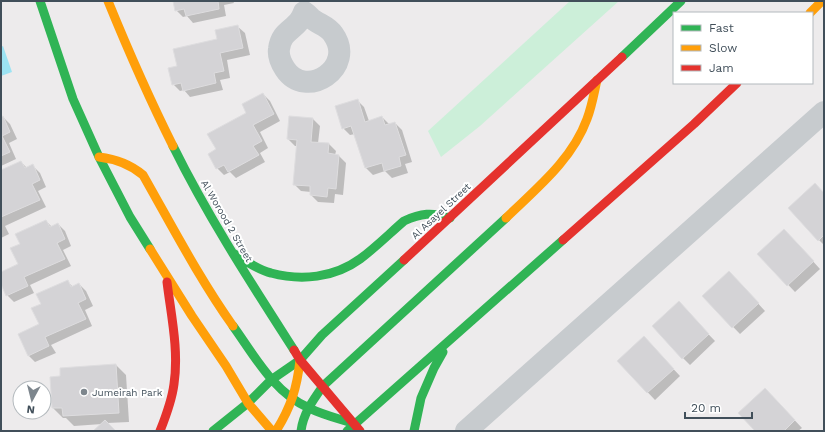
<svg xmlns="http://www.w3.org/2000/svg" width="825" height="432" font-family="'Work Sans',sans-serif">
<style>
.green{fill:#ccefd9}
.water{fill:#9ce3f3}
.shadow{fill:#0003}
.building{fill:#d4d3d6;stroke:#dedddf}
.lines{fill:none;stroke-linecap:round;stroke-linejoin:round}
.street{stroke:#c7cbce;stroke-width:22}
.fast{stroke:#30b455;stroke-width:9}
.slow{stroke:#ff9f0a;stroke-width:9}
.jam{stroke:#e5322d;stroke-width:9}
.poi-dot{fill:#7d868d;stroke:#fff;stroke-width:1.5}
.labels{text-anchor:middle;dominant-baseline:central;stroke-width:4;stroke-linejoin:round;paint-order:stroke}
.street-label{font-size:10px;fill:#414f5a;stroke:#fff}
.poi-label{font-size:10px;fill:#414f5a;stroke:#fff;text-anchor:start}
</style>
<rect width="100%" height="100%" fill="#edebec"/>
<!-- green -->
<path class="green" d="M570,1H619L480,126L441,157L428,131Z"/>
<!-- water -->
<path class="water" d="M3,46L12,72L1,76V47Z"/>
<!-- shadow -->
<path class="shadow" d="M174,1H233L234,3L224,5L226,16L193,23L187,16L183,17L176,10Z
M237,26L245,33L250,55L227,60L230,78L220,80L223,90L190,97L184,90L180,91L173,84L178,67Z
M263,94L270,101L280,121L260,132L268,148L260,153L265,162L236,178L230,172L224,175L217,168V150Z
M357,100L364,107L369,121L382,117L389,124L395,123L402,130L412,162L405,164L408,173L392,178L385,171L373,175L366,168L355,134L350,135L343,128Z
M3,117L10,124L17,139L9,143L16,159L1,166V118Z
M313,119L320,126L318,143L329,144L336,151L335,155L339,156L346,163L343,195L335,194L334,203L318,202L311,195V192L301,191L294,184L297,146H295L288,139Z
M21,162L27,168L33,166L40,173L46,187L38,191L46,207L5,226L9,234L1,238V171Z
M824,194V245L819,240Z
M46,221L52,227L58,224L65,231L71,246L63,250L71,266L30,285L34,293L14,302L7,295L1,282V273L19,265L21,245Z
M791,237L820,269L795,292L759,254Z
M736,279L765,311L740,334L703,296Z
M67,281L73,287L79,284L86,291L93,306L85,310L92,326L51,345L56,353L35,362L28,355L40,325L42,305Z
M685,310L715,341L690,365L683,358Z
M651,345L680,376L655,400L618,361Z
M116,365L126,375L129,422L107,423L115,431H94L102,424L74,426L66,418H63L53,408Z
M772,396L802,428L798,431H757Z"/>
<!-- building -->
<path class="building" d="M173,1H218L219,9L186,16L184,9L175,11Z
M238,25L243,48L220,53L224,71L214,73L216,83L183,91L181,83L172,85L168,68L177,66L173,49L217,39L215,30Z
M263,93L274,114L253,125L262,141L253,146L259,155L228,172L224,165L216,169L208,154L216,149L207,134L246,113L242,104Z
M358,99L365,122L382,116L385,125L395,122L406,155L399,157L401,166L384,171L382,163L365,168L351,126L342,129L335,106Z
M3,116L10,132L2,136L10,152L1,156V117Z
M289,116L313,118L311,142L329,143L328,153L339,155L336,189L328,188L327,197L310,195V186L293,185L297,140L287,139Z
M21,161L25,168L33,164L40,180L32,184L40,200L1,217V170Z
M815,183L824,193V235L818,241L788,208Z
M46,220L50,227L58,223L65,239L57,243L65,259L24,277L28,286L6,296L1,284V272L18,264L10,248L20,244L15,234Z
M784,229L814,261L787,286L757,254Z
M729,271L759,303L732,328L702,296Z
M68,280L71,287L79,283L86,299L78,303L86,319L45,337L49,346L28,356L18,334L39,324L31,308L41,304L36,294Z
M679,301L709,334L682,359L652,326Z
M644,336L674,369L647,393L617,361Z
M116,364L119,413L63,416L62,408H52L50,377L60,376V368Z
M765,388L795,420L784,431H755L738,413Z
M105,420L116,431H93Z"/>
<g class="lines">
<!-- street -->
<path class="street" d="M304,12C307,14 309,16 311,18C318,24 328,26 333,34C357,67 306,101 285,69C281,63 278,56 279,49C281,32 292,31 300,20C302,17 303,15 304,12Z
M466,431L824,112"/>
<!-- fast -->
<path class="fast" d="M40,1L73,99L99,157L130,217L150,249
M622,57L681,1
M173,146C208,217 251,283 294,350
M233,253C244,260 258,270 271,273C301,281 334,278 360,259C375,248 389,234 404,221C421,213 432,212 450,218
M233,326C254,355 274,393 309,408C323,415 340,419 355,424
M213,431L248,403L271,380L300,360L322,335L404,260
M301,431C303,414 313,400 323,386L506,218
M347,431L563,240
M414,431L421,398L434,368L443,352"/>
<!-- slow -->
<path class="slow" d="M108,1C128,50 149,98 173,146
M810,13L822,1
M99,157C116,159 130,164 143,175C172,226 199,278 233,326
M506,218C537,188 572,160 587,119C592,106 594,93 597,80
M150,249L192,316L226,366L248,403L272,431
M276,431C291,407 297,388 300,360"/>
<!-- jam -->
<path class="jam" d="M563,240L694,124L737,83
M404,260L622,57
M294,350L300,360L360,431
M160,431C166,416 172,400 174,384C179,350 171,315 167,282"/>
</g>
<!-- markers -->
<circle class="poi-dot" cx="84" cy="392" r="4"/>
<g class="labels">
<!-- street labels -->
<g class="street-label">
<text transform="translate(441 211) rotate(-43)">Al Asayel Street</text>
<text transform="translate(227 221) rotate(60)">Al Worood 2 Street</text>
</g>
<!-- poi labels -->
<g class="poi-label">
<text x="92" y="392">Jumeirah Park</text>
</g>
</g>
<!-- border -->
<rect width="825" height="432" fill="none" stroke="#414f5a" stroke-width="4"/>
<!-- legend -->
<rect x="673" y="12" width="140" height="72" fill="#ffffff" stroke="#b3b9bd"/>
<rect x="681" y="25" width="20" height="6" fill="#30b455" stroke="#b3b9bd"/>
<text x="709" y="32" font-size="12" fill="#414f5a">Fast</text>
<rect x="681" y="45" width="20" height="6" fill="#ff9f0a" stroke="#b3b9bd"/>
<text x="709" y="52" font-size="12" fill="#414f5a">Slow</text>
<rect x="681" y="65" width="20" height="6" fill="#e5322d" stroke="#b3b9bd"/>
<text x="709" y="72" font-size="12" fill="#414f5a">Jam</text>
<!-- north arrow -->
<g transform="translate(32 400) rotate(187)"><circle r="19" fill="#ffffff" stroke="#b3b9bd"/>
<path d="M0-3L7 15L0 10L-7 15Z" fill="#7d868d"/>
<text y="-6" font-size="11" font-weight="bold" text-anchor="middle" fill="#414f5a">N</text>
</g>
<!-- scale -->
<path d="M685 412v6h67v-6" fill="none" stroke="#414f5a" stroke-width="2"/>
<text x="691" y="412" font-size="12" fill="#414f5a" stroke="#ffffff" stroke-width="3" paint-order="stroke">20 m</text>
</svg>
